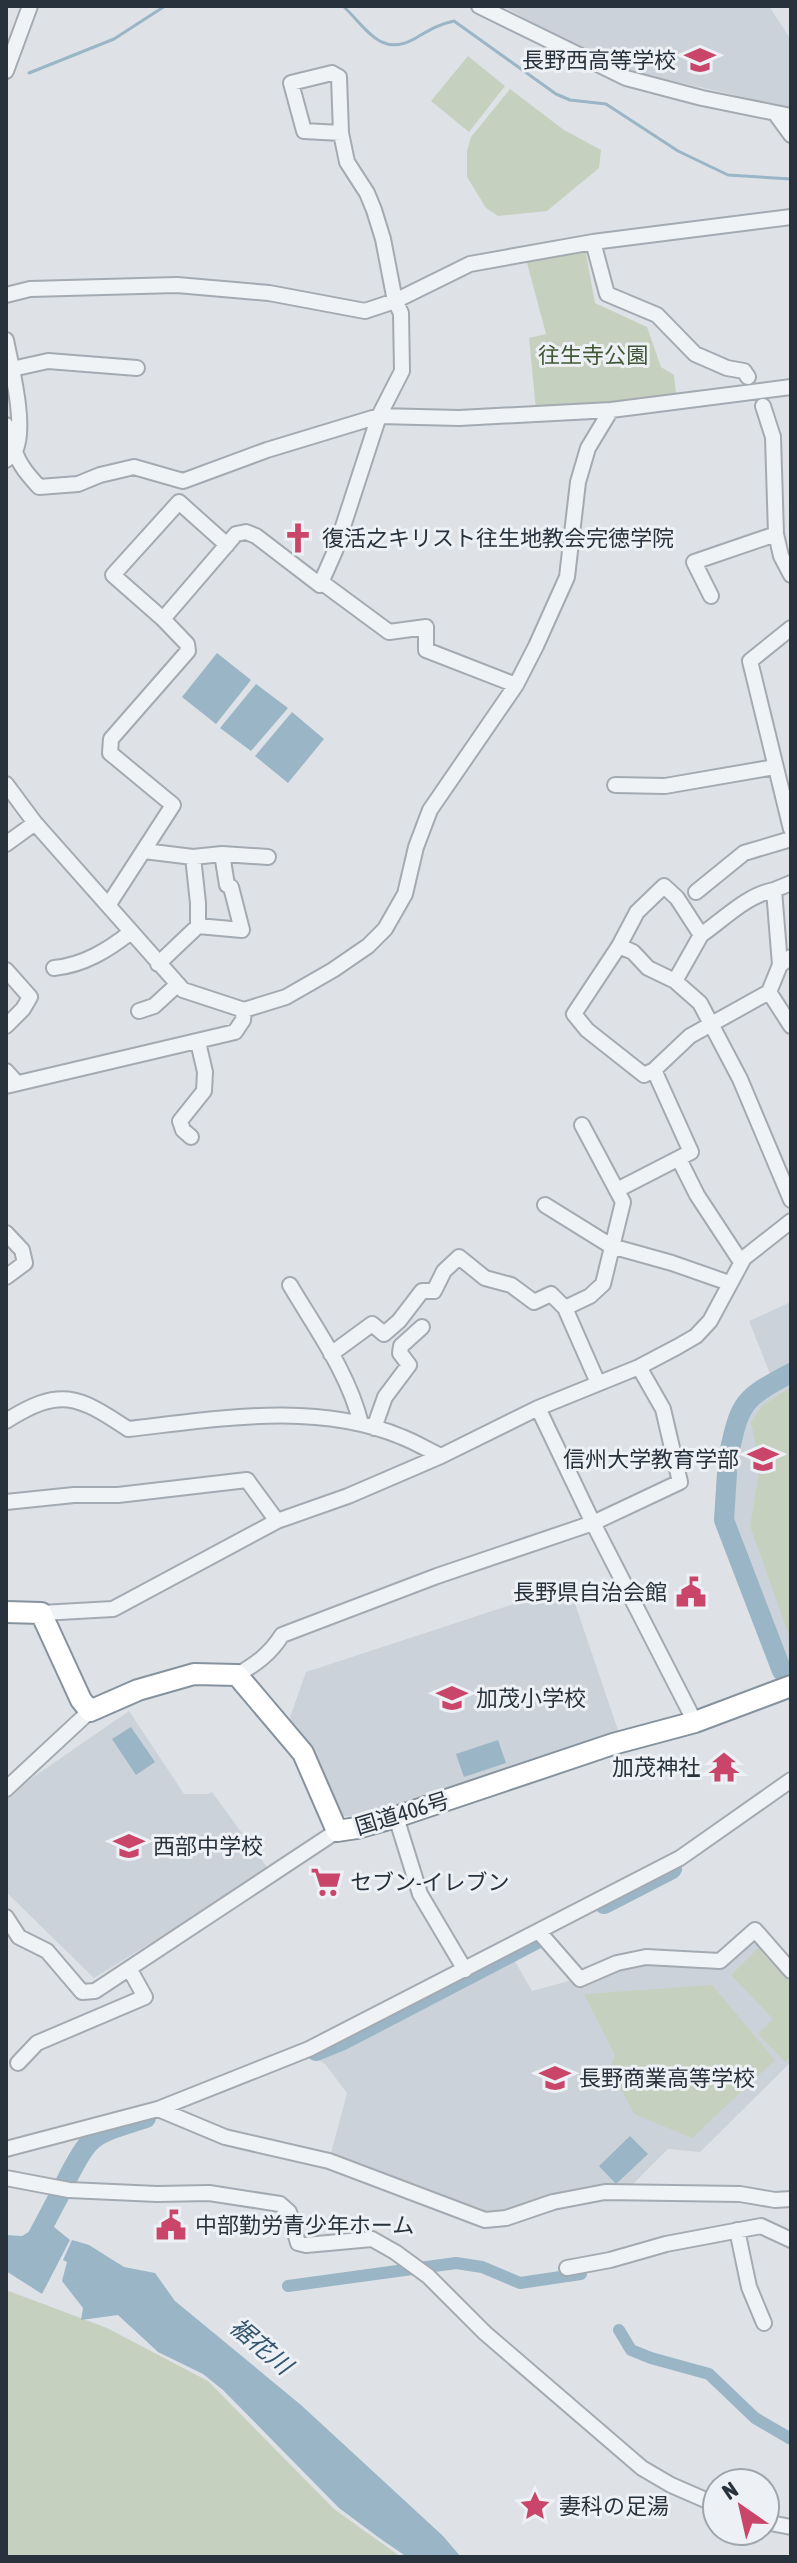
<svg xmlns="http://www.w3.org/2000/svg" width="797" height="2563" font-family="'Asap Condensed','Noto Sans JP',sans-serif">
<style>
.built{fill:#ccd2d9}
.green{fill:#c6d0bf}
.water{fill:#9ab5c6}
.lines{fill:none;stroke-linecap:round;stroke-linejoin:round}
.stream{stroke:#9ab5c6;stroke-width:3}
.canal{stroke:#9ab5c6;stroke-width:12}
.river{stroke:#9ab5c6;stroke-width:20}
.minor-casing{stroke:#a4aab1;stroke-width:18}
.highway-casing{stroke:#86929d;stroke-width:24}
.minor{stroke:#f0f3f5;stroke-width:14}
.highway{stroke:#fff;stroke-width:20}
.labels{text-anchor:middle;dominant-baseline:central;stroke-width:6;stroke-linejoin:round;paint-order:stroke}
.poi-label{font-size:22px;fill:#28323d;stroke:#edf1f5;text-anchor:start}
.park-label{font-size:22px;fill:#405835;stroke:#edf1f5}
.street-label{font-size:22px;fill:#28323d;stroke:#edf1f5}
.water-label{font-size:24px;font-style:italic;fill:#33556f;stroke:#edf1f5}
</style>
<rect width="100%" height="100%" fill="#dee2e7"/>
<!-- built -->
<path class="built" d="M502,6H769L791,40V108L634,72L578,47Z
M791,1302V1669L786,1672L728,1522L741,1397L771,1376L749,1321Z
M569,1586L620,1736L361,1818L344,1816L336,1810L319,1761L288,1723L306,1672Z
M129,1711L184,1794H208L212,1792L269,1870L94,1978L6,1892V1796Z
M754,1939L791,1978V2062L700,2152L668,2149L631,2186L504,2215L469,2211L330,2157L347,2093L325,2064L313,2057L512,1956L532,1991L646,1960L711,1968L725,1962Z"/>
<!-- green -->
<path class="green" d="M468,56L505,86L469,132L431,101Z
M510,89L564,130L601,150L599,168L547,211L498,216L486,208L467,177V151L471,137Z
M584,243L595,303L647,327L661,367L674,375L676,394L536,410L529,338L546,334L526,259Z
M791,1387V1641L750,1526L760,1466L751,1422L763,1405Z
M758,1948L791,1984V2056L785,2062L758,2034L773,2019L731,1975Z
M712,1985L775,2060L692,2138L634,2114L610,2068L615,2055L584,1994Z
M6,2290L107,2328L208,2381L334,2509L401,2557H6Z"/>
<!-- water -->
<path class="water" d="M217,653L251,680L216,724L182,697Z
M256,684L288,708L251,751L220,728Z
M292,712L324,739L288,783L255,756Z
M131,1727L155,1762L136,1775L112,1739Z
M498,1740L506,1763L464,1777L456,1754Z
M630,2136L648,2154L616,2184L599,2166Z
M40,2225L54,2227L70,2240L42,2294L6,2271V2235L22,2236Z
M72,2240L89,2245L124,2267L155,2273L175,2301L301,2405L443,2536L461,2557H407L378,2537L339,2508L223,2390L203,2374L158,2352L118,2315L81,2320L83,2308L62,2281L67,2262L63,2260Z"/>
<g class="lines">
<!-- stream -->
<path class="stream" d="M343,6C366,27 380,58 414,39C428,31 439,24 454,21L556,94L570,100L606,104L678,151L728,175L791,179
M29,73L114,39L165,6"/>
<!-- canal -->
<path class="canal" d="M288,2286L456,2263L482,2267L520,2283L581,2274
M619,2330L631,2350L651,2358L709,2374L755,2418L791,2439"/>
<!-- river -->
<path class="river" d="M729,1454C740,1401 744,1398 791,1373
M727,1473L724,1520L782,1671
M604,1904L672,1869
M316,2051L343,2040L537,1939
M65,2183C92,2131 91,2136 146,2118
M32,2247L60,2194"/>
<!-- minor casing -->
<g class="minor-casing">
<path id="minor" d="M479,6L626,78L702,98L791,116
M6,71L30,6
M775,113L791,135
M593,242L607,294L657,315L695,354L727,368L744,371L748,377
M6,295L30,289L177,285L269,293L365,311L395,301L470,264L593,242L791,217
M6,340C11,366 27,427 15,451C14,452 7,459 6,460
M12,369L48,361L137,368
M763,406L773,437L776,534L781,556L791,575
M6,425C12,435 12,442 15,452C20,466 29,476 39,487L78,484L100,475L134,467L183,481L267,450L379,416L459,418L611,410L791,387
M320,585L335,551L379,416L402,371L401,313L395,301L383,239L374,210L367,193L347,162L341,133L339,77L332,73L291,83L304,131L341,133
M711,596L694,562L776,534
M163,619L113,575L179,502L227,545
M791,628L750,661L791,829
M6,784L35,823L183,990L244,1010L286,997L333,970L368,946L385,929L405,894L416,847L430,810L516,685L536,646L567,577L578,482L588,448L611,410
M615,785L665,786L775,767
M6,844L35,823
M144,851L193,857L198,903V926L158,964
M193,857L222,854L268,857
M696,892L744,853L791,839
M109,904L173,805L110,753L111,739L188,651L187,644L163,619L236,534L246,532L256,536L320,585L324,584L389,632L426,627V650L516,685
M198,926L242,930L231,887L227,885L222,854
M701,935C724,919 747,895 774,890
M619,946L633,952L648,968L675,981L700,1003L740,1079L791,1200
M791,957L780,965L769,992L791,1026
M780,965L774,890L791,883
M54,968C84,965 108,950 131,932
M6,970L30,997L23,1009L6,1026
M675,981L701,935L677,898L664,886L637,912L619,946L574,1014L587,1030L644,1075L654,1070L690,1036L769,992
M139,1011L154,1006L178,984
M6,1071L17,1083
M6,1086L235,1032L243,1020L244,1010
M191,1137L183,1130L180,1121L204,1091L205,1072L198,1042
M679,1159L697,1195L741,1262
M617,1190L691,1152L654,1070
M545,1205L611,1246L672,1263L729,1283
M6,1233L22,1250L25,1263L6,1277
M290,1285C316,1329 349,1374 361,1424
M565,1308L590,1296L603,1284L623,1202L582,1125
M331,1354L372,1324L384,1334L399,1321L422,1291H434L444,1271L459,1257L485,1278L511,1285L534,1302L551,1294L565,1308L598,1383
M538,1408L593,1523L695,1722
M6,1421C60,1387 77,1395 128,1429C218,1419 315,1401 402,1437C415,1442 428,1450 441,1456
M374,1428L385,1397L409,1365L400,1353L401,1346L422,1327
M6,1502L74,1495H118L247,1480L277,1521
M41,1613L113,1609L277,1521L348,1496L441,1456L538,1408L639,1367L677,1347L696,1336L710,1321L744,1258L791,1221
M237,1675C256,1664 270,1654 282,1635L437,1576L593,1523L680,1482L663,1409L639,1367
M6,1789L90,1711
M396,1817L420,1894L465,1970
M6,1917L19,1937L47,1951L82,1992L95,1991L337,1831
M539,1932L580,1979L617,1963L646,1957L720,1961L755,1930L791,1971
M18,2063L37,2043L145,1997L130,1970
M158,2109L225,2137L329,2161L485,2220L506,2218L553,2202L605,2192L740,2194L775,2200L791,2199
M6,2149L158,2109L309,2049L680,1858L791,1780
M6,2178L69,2190L157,2194L209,2193L280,2204L289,2212L298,2243L306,2245L372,2239L395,2252L428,2276L485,2333L642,2468L671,2485L717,2505
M737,2230L749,2287L764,2323
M567,2268L610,2260L666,2244L761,2226L791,2240
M765,2522L791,2527"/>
</g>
<!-- highway casing -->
<g class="highway-casing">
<path id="highway" d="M6,1612L41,1613L81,1700L90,1711L138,1690L194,1674L237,1675L303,1753L337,1831L357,1828L396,1817L613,1744L695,1722L791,1686"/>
</g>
<!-- minor -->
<use href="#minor" class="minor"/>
<!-- highway -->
<use href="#highway" class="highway"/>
</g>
<!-- icons -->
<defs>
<g id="school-bare" transform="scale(2.4)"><path d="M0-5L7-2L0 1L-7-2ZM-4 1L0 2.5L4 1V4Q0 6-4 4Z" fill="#c9466a" stroke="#edf1f5" stroke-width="2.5" paint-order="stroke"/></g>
<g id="church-bare" transform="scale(2.4)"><path d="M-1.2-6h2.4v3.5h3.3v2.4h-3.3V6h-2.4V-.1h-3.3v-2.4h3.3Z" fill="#c9466a" stroke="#edf1f5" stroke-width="2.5" paint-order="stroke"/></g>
<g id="university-bare" transform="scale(2.4)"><path d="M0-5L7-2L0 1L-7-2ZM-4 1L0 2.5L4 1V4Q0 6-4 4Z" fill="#c9466a" stroke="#edf1f5" stroke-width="2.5" paint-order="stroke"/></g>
<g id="civic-bare" transform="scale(2.4)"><path d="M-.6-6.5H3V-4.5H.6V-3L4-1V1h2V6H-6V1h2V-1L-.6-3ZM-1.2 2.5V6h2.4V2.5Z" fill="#c9466a" stroke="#edf1f5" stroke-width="2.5" paint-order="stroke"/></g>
<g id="temple-bare" transform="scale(2.4)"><path d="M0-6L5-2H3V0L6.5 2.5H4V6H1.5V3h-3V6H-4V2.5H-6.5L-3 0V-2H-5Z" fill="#c9466a" stroke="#edf1f5" stroke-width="2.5" paint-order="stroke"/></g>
<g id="supermarket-bare" transform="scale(2.4)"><path d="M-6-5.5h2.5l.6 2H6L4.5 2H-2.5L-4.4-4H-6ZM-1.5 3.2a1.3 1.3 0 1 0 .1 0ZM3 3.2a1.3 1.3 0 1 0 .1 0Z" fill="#c9466a" stroke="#edf1f5" stroke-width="2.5" paint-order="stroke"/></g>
<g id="sight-bare" transform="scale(2.4)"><path d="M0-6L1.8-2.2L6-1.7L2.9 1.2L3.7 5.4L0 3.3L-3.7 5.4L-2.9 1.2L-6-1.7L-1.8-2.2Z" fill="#c9466a" stroke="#edf1f5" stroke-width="2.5" paint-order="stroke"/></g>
</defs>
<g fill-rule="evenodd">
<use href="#school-bare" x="700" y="60"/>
<use href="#church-bare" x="298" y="538"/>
<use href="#university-bare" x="763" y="1459"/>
<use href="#civic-bare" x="691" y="1592"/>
<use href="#school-bare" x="452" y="1698"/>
<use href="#temple-bare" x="724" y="1767"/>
<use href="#school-bare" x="129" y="1846"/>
<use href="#supermarket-bare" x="326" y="1882"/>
<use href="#school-bare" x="555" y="2078"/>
<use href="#civic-bare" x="171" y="2225"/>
<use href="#sight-bare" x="535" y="2506"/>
</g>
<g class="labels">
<!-- poi labels -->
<g class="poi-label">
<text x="676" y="60" text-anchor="end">長野西高等学校</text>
<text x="322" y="538">復活之キリスト往生地教会完徳学院</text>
<text x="739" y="1459" text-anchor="end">信州大学教育学部</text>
<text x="667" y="1592" text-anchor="end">長野県自治会館</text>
<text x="476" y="1698">加茂小学校</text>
<text x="700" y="1767" text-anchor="end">加茂神社</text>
<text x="153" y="1846">西部中学校</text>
<text x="350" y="1882">セブン-イレブン</text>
<text x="579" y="2078">長野商業高等学校</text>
<text x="195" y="2225">中部勤労青少年ホーム</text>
<text x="559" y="2506">妻科の足湯</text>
</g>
<!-- park labels -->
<g class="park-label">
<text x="593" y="355">往生寺公園</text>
</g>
<!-- street labels -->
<g class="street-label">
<text transform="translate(402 1813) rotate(-17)">国道406号</text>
</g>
<!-- water labels -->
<g class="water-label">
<text transform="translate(261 2346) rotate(40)">裾花川</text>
</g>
</g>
<!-- border -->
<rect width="797" height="2563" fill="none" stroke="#28323d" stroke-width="16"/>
<!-- north arrow -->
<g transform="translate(741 2507) rotate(326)"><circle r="38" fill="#edf1f5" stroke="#9ea5ab" stroke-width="2"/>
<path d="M0-6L14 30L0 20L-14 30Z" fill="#c9466a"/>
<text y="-12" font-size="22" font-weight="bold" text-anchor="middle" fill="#28323d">N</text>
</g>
</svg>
